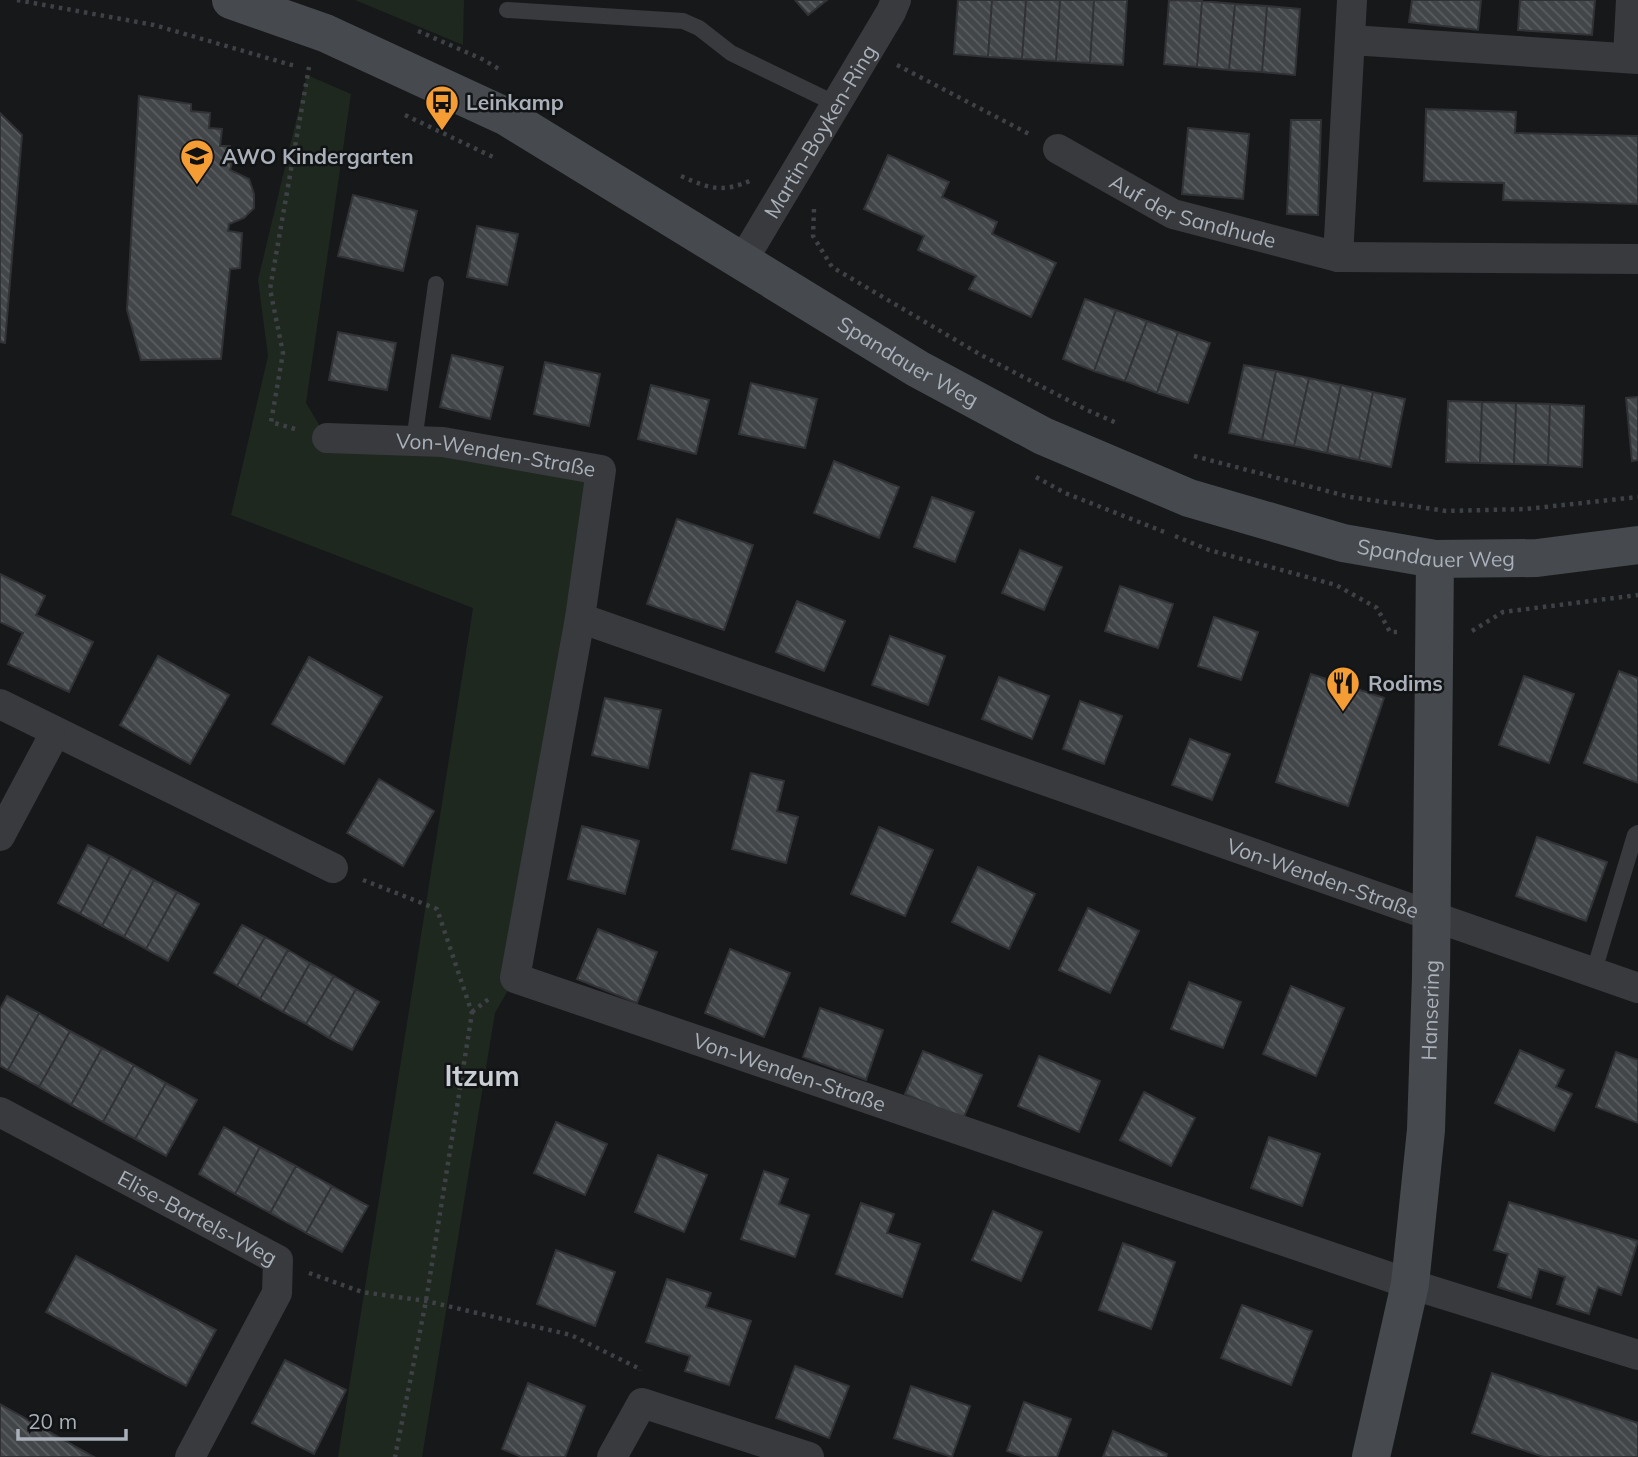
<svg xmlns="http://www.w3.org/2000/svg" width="1638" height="1457" font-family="Mulish,sans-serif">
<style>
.green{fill:#1f281f}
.building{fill:url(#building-back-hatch);stroke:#313235;stroke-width:2}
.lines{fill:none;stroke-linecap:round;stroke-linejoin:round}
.path{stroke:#3e4145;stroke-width:4.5;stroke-dasharray:3.5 5;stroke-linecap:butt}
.lane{stroke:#383a3e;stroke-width:16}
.street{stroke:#383a3e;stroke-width:30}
.secondary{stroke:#46494e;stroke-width:38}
.labels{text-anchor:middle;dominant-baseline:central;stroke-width:5;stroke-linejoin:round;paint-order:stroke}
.poi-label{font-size:21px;font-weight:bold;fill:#a9b0b9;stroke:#121314;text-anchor:start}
.street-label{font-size:21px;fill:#a9b0b9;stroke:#121314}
.district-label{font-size:28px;font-weight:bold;fill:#cacfd5;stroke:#121314}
</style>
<defs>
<pattern id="building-back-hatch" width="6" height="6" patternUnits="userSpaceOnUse" patternTransform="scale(1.75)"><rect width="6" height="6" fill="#434649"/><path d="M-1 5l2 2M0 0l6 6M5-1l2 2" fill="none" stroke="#5b5e61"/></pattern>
</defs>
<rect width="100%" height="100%" fill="#171819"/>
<!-- green -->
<path class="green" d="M355,0H464L463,45Z
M307,75L351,94L306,403L327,438L601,470L515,978L495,1013L422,1457H338L473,608L231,515L268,356L258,280Z"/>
<!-- building -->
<path class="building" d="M795,0H827L808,15Z
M958,0H992L988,57L954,54Z
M992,0H1026L1022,59L988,57Z
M1026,0H1060L1056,61L1022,59Z
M1060,0H1094L1090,63L1056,61Z
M1094,0H1127L1123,65L1090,63Z
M1169,0L1202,1L1197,67L1164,64Z
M1412,0H1481L1478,30L1409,22Z
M1520,0H1595L1592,35L1518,30Z
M1202,1L1235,4L1229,70L1197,67Z
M1235,4L1267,6L1262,72L1229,70Z
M1267,6L1300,9L1295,75L1262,72Z
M139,96L191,104V111L210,113L209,128L222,129L220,146H230L234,156L230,170L249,179L254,194V208L244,218L229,224L228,231L242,233L240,268L230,269L221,359L141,360L127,310Z
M1426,109L1516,112L1515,133L1638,136V204L1503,200L1504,183L1424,181Z
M0,113L22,135L5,343L0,342Z
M1291,120H1321L1318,215L1287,214Z
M1188,128L1249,134L1243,199L1182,194Z
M888,155L949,182L942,197L997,222L992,234L1056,263L1031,317L969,289L976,276L918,250L924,236L864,209Z
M353,195L417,211L403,271L338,256Z
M477,226L518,234L507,285L467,277Z
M1085,299L1116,310L1094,371L1063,359Z
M1116,310L1147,321L1125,381L1094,371Z
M1147,321L1178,332L1157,393L1125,381Z
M338,332L396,343L387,390L329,380Z
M1178,332L1210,343L1188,403L1157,393Z
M452,355L503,367L490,419L440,407Z
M545,362L600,374L589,426L534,414Z
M1244,365L1276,371L1262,440L1229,433Z
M1276,371L1309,378L1294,446L1262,440Z
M1309,378L1341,385L1327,453L1294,446Z
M751,383L817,399L805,448L739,434Z
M651,385L709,400L696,454L638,439Z
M1341,385L1373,392L1359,460L1327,453Z
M1373,392L1405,399L1391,467L1359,460Z
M1638,397V460L1632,461L1626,398Z
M1448,401L1482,402L1480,463L1446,462Z
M1482,402L1516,403L1514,464L1480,463Z
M1516,403L1550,404L1548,465L1514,464Z
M1550,404L1584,406L1582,467L1548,465Z
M834,461L899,487L879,538L814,513Z
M932,497L974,512L955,562L914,547Z
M677,519L753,545L724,630L647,604Z
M1020,550L1062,567L1044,610L1002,593Z
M0,574L45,596L36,615L93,642L69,692L8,664L23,633L0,622Z
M1120,586L1173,604L1158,648L1105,631Z
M797,601L845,621L824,671L776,652Z
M1214,617L1258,632L1241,680L1198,666Z
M890,636L945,656L928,705L872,685Z
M158,656L229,695L190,764L120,725Z
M309,657L382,697L344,764L272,724Z
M1619,671L1638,678V783L1584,763Z
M1311,674L1384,698L1348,806L1276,782Z
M1524,676L1574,694L1549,763L1499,745Z
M999,677L1049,696L1032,739L982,719Z
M605,698L661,710L648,768L592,755Z
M1080,701L1122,716L1104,764L1063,749Z
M1190,739L1230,754L1212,800L1172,785Z
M751,773L784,781L777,811L798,817L786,863L732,849Z
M379,779L434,811L403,866L347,833Z
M582,826L639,841L625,894L568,879Z
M879,827L933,850L905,916L851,894Z
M1537,837L1607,862L1586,921L1516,896Z
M88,845L110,856L80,914L58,903Z
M110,856L132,868L102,926L80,914Z
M978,867L1035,894L1009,949L952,922Z
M132,868L154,880L124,937L102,926Z
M154,880L177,892L146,949L124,937Z
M177,892L199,904L168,961L146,949Z
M1088,908L1139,931L1110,993L1059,970Z
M242,925L265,937L237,986L214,973Z
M598,929L657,952L637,1003L577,979Z
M265,937L288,950L260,999L237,986Z
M730,949L790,973L764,1037L705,1013Z
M288,950L310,963L283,1012L260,999Z
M310,963L334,976L306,1024L283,1012Z
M334,976L356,989L329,1038L306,1024Z
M1189,982L1241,1002L1223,1048L1171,1029Z
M1291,986L1344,1008L1316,1076L1263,1054Z
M356,989L379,1002L352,1050L329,1038Z
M7,996L39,1013L8,1070L0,1066V1009Z
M820,1008L883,1030L866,1080L803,1057Z
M39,1013L70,1031L39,1087L8,1070Z
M70,1031L102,1048L71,1105L39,1087Z
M102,1048L134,1065L103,1122L71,1105Z
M1520,1050L1564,1070L1556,1087L1572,1094L1554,1131L1495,1103Z
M923,1051L982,1075L963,1119L905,1094Z
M1616,1052L1638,1060V1123L1596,1107Z
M1039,1056L1100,1081L1079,1132L1018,1106Z
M134,1065L166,1083L135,1139L103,1122Z
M166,1083L197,1100L166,1156L135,1139Z
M1144,1092L1195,1118L1171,1166L1120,1140Z
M556,1122L607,1144L585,1195L534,1173Z
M224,1127L260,1147L235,1194L199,1174Z
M1269,1137L1320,1154L1302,1206L1251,1188Z
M260,1147L296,1166L270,1213L235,1194Z
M658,1155L707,1175L684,1232L635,1212Z
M296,1166L332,1186L306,1233L270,1213Z
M764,1171L788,1179L779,1204L809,1215L795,1257L741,1239Z
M332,1186L368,1206L342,1252L306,1233Z
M1509,1202L1638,1241L1621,1295L1598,1287L1589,1314L1557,1304L1565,1277L1539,1269L1531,1298L1498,1287L1508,1254L1494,1250Z
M861,1203L894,1214L887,1233L920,1244L902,1297L836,1274Z
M993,1211L1042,1232L1021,1281L972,1260Z
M1123,1243L1175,1262L1151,1329L1099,1310Z
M556,1250L615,1272L595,1326L537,1304Z
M76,1256L216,1330L186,1386L46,1312Z
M667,1279L711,1293L706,1307L751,1321L729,1385L685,1371L690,1356L646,1342Z
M1242,1305L1312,1331L1291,1385L1221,1358Z
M285,1360L346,1390L314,1454L252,1423Z
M795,1366L849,1386L829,1438L776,1418Z
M1492,1373L1638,1423V1457H1544L1472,1433Z
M528,1383L585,1406L565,1457H522L502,1449Z
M911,1386L970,1406L952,1457L894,1438Z
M1024,1402L1071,1419L1057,1457H1024L1007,1451Z
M0,1404L94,1457H0Z
M1113,1431L1167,1454L1166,1457H1103Z"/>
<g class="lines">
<!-- path -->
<path class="path" d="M17,0L154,25L295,66
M418,31L482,59L499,69
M897,65L1029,134
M405,115L495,158
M681,176C710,189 722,193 752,180
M814,209L813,236L832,267L981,355L1087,410L1119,424
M295,429L271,422L283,353L270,289L309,67
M1194,456L1350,497L1446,511L1526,509L1638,497
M1036,477L1065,493L1167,533
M1175,536L1209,550L1336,585L1377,608L1390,632H1397
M1472,631L1503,612L1638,595
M363,880L437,909L472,1013L426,1301L395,1457
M472,1012L490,998
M309,1273L362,1292L426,1301L571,1335L640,1369V1371"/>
<!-- lane -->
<path class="lane" d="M507,10L683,21L699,28L731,53L836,104
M414,441L436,284
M1593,974L1635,835L1638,833"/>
<!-- street -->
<g class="street">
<path d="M1351,40L1638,59"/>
<path d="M1628,57L1631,0"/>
<path id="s1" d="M1058,149L1173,214L1338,257L1352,0"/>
<path d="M1338,257L1638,259"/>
<path id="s2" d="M743,260L891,12L896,0"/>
<path id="s3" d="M327,438L443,442L601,470L580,618L1638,988"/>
<path id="s4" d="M580,618L515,978L1410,1284L1638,1355"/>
<path d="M0,704L333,868"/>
<path d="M0,836L55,733"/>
<path id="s5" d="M0,1112L278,1260L277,1293L190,1457"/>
<path d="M612,1457L642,1403L809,1457"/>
</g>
<!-- secondary -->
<g class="secondary">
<path id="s6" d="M231,0L325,33L507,117L918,369L1043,436L1189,498L1343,543L1435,559L1537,558L1638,545"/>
<path id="s7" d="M1371,1457L1410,1284L1426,1130L1431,976L1435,559"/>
</g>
</g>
<!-- icons -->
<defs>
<g id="bus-pin" transform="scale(1.75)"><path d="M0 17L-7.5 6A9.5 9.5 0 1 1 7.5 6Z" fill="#f49d35" stroke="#121314"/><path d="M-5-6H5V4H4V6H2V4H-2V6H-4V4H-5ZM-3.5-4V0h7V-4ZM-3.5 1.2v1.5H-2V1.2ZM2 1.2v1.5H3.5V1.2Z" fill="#111"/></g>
<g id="school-pin" transform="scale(1.75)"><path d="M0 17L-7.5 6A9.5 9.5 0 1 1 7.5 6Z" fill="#f49d35" stroke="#121314"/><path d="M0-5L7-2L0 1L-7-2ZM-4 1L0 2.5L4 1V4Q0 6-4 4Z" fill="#111"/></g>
<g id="restaurant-pin" transform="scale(1.75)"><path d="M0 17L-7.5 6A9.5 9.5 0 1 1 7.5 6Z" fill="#f49d35" stroke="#121314"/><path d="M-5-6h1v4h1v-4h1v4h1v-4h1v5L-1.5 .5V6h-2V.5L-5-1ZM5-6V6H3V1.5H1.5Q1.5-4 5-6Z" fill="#111"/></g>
</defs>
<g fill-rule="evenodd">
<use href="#bus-pin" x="442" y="102"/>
<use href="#school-pin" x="197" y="156"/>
<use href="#restaurant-pin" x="1343" y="683"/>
</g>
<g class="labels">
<!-- poi labels -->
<g class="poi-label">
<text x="466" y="102">Leinkamp</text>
<text x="222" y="156">AWO Kindergarten</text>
<text x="1368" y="683">Rodims</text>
</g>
<!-- street labels -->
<g class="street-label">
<text stroke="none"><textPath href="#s2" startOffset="150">Martin-Boyken-Ring</textPath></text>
<text stroke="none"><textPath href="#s1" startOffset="150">Auf der Sandhude</textPath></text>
<text stroke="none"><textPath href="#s6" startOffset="770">Spandauer Weg</textPath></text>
<text stroke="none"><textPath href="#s3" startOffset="170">Von-Wenden-Straße</textPath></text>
<text stroke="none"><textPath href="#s6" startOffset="1337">Spandauer Weg</textPath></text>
<text stroke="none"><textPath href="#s3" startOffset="1213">Von-Wenden-Straße</textPath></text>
<text stroke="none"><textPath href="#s7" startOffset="452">Hansering</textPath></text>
<text stroke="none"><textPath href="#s4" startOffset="656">Von-Wenden-Straße</textPath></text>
<text stroke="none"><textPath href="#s5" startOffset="224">Elise-Bartels-Weg</textPath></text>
</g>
<!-- district labels -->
<g class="district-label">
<text x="482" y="1075">Itzum</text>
</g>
</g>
<!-- scale -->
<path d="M18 1429v10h108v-10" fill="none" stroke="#a9b0b9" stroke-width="3.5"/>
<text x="28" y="1429" font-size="21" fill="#a9b0b9" stroke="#121314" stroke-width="5" paint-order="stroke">20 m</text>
</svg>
